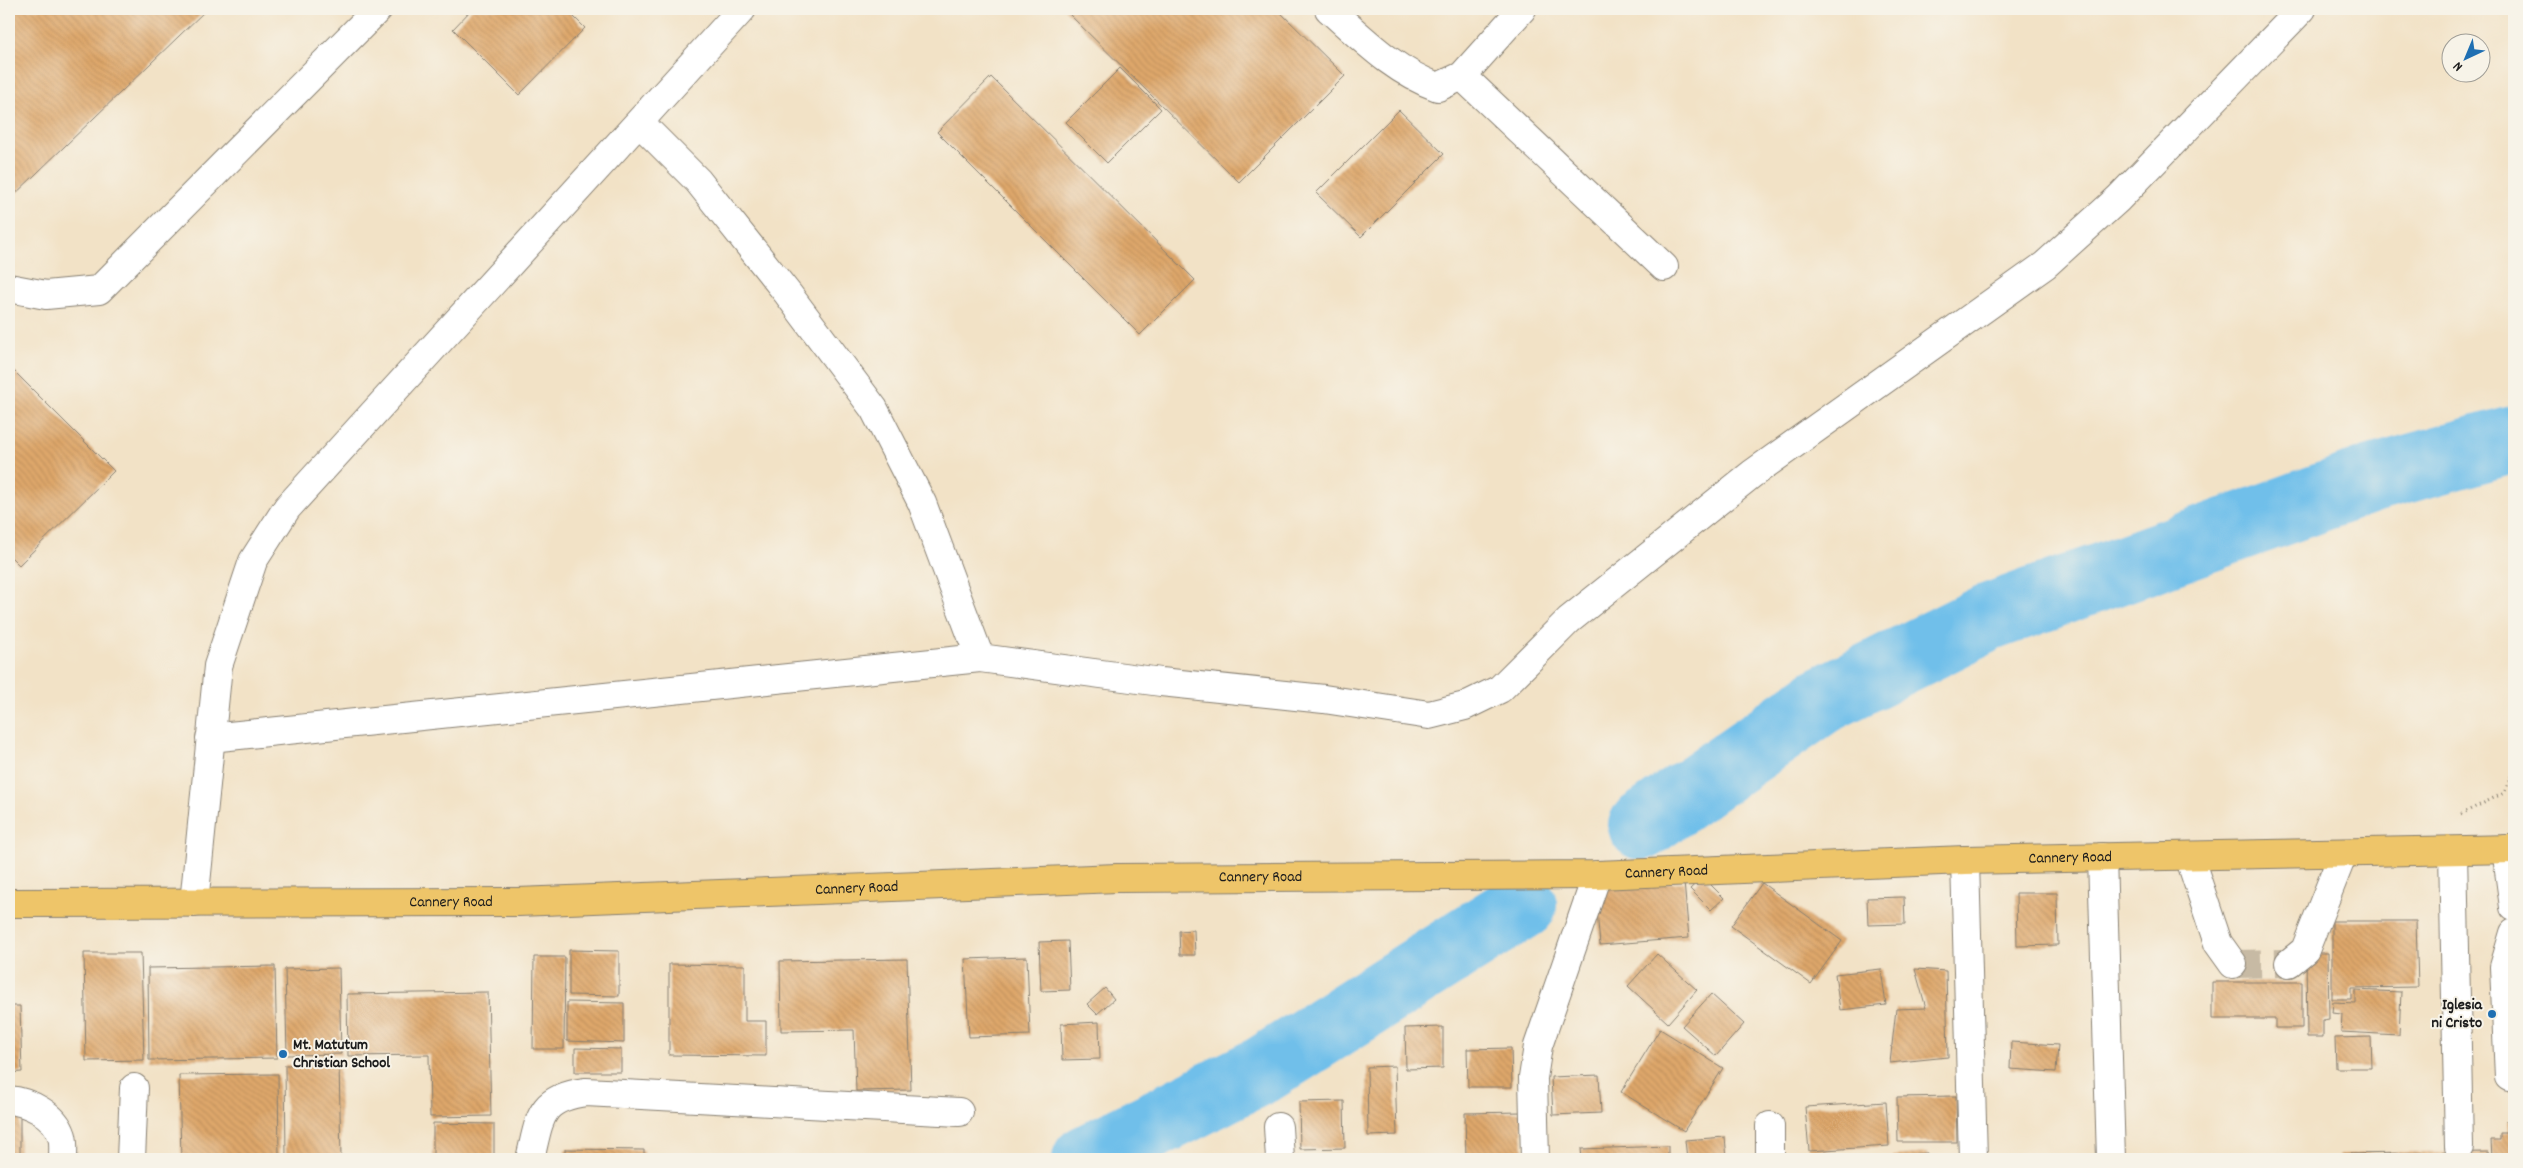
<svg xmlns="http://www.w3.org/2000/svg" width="2523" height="1168" font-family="Dekko,sans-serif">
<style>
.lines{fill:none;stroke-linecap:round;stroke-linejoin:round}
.river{stroke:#70bfea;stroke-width:68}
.building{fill:url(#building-back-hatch)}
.minor-tunnel{stroke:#c7baa4;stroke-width:28;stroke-dasharray:28 14;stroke-linecap:butt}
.minor-casing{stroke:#877f71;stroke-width:30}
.major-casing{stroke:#877f71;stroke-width:30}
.path{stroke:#877f71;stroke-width:3;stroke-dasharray:1 4;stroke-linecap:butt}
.minor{stroke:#fff;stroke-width:28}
.major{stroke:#eec569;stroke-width:28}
.poi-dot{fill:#1f6fb2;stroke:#f7f3e8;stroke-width:2}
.labels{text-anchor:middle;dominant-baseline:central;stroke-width:4;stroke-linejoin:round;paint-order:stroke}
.street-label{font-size:16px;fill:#1c1c1c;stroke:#f7f3e8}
.poi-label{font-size:16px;font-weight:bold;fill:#1c1c1c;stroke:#f7f3e8;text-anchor:end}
</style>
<defs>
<pattern id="building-back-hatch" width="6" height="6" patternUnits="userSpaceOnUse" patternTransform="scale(1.25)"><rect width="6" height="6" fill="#dea76b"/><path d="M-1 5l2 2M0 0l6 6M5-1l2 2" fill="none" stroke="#be8f5c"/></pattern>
</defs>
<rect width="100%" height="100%" fill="#f7f3e8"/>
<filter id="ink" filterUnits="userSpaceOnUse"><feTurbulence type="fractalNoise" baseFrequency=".02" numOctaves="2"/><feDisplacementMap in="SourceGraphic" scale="10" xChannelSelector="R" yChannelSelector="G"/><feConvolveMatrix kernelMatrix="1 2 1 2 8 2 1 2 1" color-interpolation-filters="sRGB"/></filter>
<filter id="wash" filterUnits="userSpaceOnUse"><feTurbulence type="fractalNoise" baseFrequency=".0096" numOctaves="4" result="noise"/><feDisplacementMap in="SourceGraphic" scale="20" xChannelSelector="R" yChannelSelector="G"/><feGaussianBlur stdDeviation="1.12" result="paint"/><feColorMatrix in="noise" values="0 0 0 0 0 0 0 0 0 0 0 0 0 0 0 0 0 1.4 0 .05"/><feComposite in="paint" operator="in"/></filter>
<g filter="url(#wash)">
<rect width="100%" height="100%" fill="#f2e2c6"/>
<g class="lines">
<!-- river -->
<path class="river" d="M1642,826L1821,701L1987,618L2372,479L2514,439
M1086,1159L1264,1069L1523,905"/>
</g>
<g id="blocks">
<!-- building -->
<path class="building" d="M9,9H207L9,200Z
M472,9H566L585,28L519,95L453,29Z
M1064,9H1277L1345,76L1239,182Z
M1120,68L1161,109L1107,163L1066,122Z
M991,77L1195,280L1140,335L937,132Z
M1399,110L1444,154L1361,237L1316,193Z
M9,366L114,471L19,565L9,555Z
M1703,877L1724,898L1711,910L1690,889Z
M1684,882L1689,938L1600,945L1595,888Z
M1762,883L1842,941L1811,984L1731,926Z
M2016,893H2057L2058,945L2017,946Z
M1904,897L1905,924L1868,925L1867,898Z
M2332,921H2416L2418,987L2351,988V999H2332Z
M1194,930L1195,955H1180L1179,931Z
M1068,941L1070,990L1041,991L1039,942Z
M569,950L619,951V996L569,995Z
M84,953H141L144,1060L86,1061Z
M2306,953H2328L2329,1019L2323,1020V1037H2307Z
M1657,954L1697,990L1668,1023L1628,986Z
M534,957H565L564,1049H533Z
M1027,957L1030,1035L969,1037L965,959Z
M907,959L911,1090L856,1091L854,1030L781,1031L780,961Z
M669,964L745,965V1021H766V1056L669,1055Z
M275,966L277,1058L149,1060L148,968Z
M339,968L341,1054L287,1055L285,969Z
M1881,969L1886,1005L1840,1010L1835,974Z
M1915,969L1946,971L1948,1057L1890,1063L1896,1009L1926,1008Z
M2212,982H2302V1028H2275V1019H2212Z
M1105,988L1114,999L1097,1014L1087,1004Z
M2355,990L2401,992L2399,1035L2341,1032L2342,1014L2332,1013L2333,1002L2355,1003Z
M488,992L491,1116L430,1117L429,1055L348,1056L347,994Z
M1711,994L1744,1024L1716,1056L1682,1026Z
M567,1002L624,1003V1043L567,1041Z
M9,1006H20L22,1072L9,1073Z
M1099,1022L1100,1059L1062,1060L1061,1024Z
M1443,1027V1068L1406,1069L1405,1028Z
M1660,1029L1723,1068L1684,1131L1621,1092Z
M2371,1037L2372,1068H2336L2335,1038Z
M2011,1042L2058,1045L2056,1072L2010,1069Z
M575,1048L621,1049V1072H575Z
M1511,1048L1512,1087H1468L1467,1049Z
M339,1064L341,1159H286L285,1065Z
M1395,1066L1397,1135L1368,1136L1367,1067Z
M278,1074L279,1159H181L179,1075Z
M1599,1075L1601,1113L1553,1115L1551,1077Z
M1956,1096L1957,1142H1898L1897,1097Z
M1344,1101L1345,1148L1300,1149L1299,1102Z
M1886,1102L1889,1146L1809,1151L1805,1107Z
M20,1111V1159H9V1112Z
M1522,1112L1523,1159H1466L1465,1113Z
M2506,1121H2514V1159H2492L2491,1140H2500V1133H2507Z
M433,1123L494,1124V1159H433Z
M1725,1137L1727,1159H1687L1685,1140Z
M1668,1146V1159H1582L1581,1149Z
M565,1149L644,1150V1159H565Z
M2488,1152L2489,1159H2339V1154Z
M1927,1153L1928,1159H1893V1156Z
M1330,1156H1359V1159H1330Z"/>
</g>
</g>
<g filter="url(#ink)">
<use href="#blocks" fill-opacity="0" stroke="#877f71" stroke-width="1"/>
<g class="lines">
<!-- minor-tunnel -->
<path class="minor-tunnel" d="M2233,964L2289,963"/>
<!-- minor casing -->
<g class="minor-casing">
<path id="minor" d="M1329,9C1363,39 1395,72 1438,87L1462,76L1522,9
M1462,76L1664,267
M639,122L698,181L788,294L874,409L922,503L980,658
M9,288L46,295L99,290L378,9
M210,738L980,658L1161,682L1324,699L1429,715L1465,706L1500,689L1569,620L1752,474L2045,265L2118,199L2302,9
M2506,849L2514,907
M2453,851L2459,1147
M2189,856L2218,943L2233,964
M2102,857L2111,1159
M1965,860L1973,1159
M194,903L218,666L253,561L287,508L742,9
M2289,963L2305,950L2343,854
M2509,1077L2504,967L2514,933
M9,1100C29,1102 55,1114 62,1136C64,1143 63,1152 63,1159
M1770,1126V1159
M1278,1127L1280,1159
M131,1159L134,1088
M530,1159C540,1119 538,1098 586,1092L959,1112
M1535,1159L1533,1078L1538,1046L1597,875"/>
</g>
<!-- major casing -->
<g class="major-casing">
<g id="major">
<path id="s1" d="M9,903L518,902L1117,878L1597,875L1965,860L2514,849"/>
</g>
</g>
<!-- path -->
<path class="path" d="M2461,814L2504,793L2514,769"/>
<!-- minor -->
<use href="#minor" class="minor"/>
<!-- major -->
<use href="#major" class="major"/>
</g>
</g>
<!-- markers -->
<g class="poi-dot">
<circle cx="2492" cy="1014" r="5"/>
<circle cx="283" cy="1054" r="5"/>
</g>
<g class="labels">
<!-- street labels -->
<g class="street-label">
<text stroke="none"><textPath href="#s1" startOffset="2062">Cannery Road</textPath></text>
<text stroke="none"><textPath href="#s1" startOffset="1658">Cannery Road</textPath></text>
<text stroke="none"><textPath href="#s1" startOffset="1252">Cannery Road</textPath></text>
<text stroke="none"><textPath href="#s1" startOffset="848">Cannery Road</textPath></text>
<text stroke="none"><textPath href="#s1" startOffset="442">Cannery Road</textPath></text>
</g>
<!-- poi labels -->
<g class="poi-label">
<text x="2482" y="1005">Iglesia<tspan x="2482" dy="18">ni Cristo</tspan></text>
<text x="293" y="1045" text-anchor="start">Mt. Matutum<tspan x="293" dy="18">Christian School</tspan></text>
</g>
</g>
<!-- margin -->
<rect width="2523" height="1168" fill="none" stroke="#f7f3e8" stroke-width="30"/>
<!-- north arrow -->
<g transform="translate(2466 58) rotate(224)"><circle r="24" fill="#f7f3e8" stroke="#9f9d96"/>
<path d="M0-4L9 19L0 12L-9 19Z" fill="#1f6fb2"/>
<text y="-8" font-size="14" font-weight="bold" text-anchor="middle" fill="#1c1c1c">N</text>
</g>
</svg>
